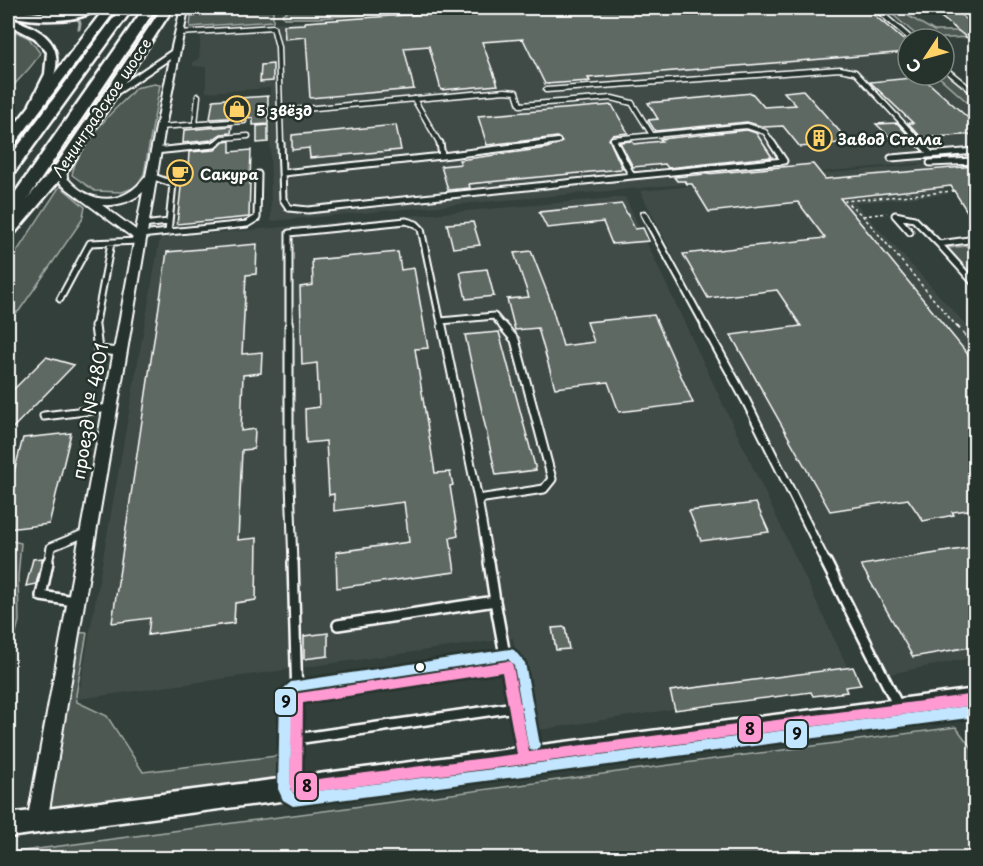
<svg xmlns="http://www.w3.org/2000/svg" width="983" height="866" font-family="'Playpen Sans',sans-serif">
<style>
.built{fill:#404c47}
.green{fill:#4d5853;stroke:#a6aca9;stroke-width:1.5}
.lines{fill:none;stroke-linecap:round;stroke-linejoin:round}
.stream{stroke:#abb0ae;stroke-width:3}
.building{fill:#5f6964;stroke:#fff;stroke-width:1.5}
.service-far3-casing{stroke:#fff;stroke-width:7}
.service-far2-casing{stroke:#fff;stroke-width:9}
.service-far1-casing{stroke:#fff;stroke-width:11}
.service-casing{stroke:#fff;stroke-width:14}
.minor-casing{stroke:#fff;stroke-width:4}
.tertiary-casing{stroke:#fff;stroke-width:5}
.primary-casing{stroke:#fff;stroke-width:5}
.trunk-casing{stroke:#fff;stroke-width:5}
.path-far1{stroke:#fff;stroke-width:1.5;stroke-dasharray:3 3;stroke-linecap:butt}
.path{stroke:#fff;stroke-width:2;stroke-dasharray:4.5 4.5;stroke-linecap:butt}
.service-far3{stroke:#26332d;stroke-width:4}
.service-far2{stroke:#26332d;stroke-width:5}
.service-far1{stroke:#26332d;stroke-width:7}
.service{stroke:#26332d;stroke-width:9}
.minor{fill:#26332d;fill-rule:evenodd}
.tertiary{fill:#26332d;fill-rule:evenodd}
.primary{fill:#26332d;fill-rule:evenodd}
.trunk{fill:#26332d;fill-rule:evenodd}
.bus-1-casing{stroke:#26332d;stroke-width:5}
.bus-2-casing{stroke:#26332d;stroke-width:5}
.bus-1{fill:#ff9ad2;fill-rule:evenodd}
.bus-2{fill:#c2e6ff;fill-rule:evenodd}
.bus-dot{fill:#fff;stroke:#26332d;stroke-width:2}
.labels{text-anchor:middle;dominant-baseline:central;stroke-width:5;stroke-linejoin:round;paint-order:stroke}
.far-street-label{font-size:15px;fill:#fff;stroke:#26332d}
.far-poi-label{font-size:15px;font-weight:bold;fill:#fff;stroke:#26332d;text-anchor:start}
.street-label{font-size:18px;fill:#fff;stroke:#26332d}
.line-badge{stroke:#26332d;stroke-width:2}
.pale-badge-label{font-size:16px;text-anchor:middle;font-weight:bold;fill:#111}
</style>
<rect width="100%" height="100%" fill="#333f3a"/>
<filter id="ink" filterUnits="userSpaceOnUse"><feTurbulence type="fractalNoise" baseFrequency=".0167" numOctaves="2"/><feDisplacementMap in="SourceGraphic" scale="12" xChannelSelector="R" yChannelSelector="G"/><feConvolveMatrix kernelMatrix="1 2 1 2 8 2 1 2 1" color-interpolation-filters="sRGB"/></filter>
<g filter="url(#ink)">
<!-- built -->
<path class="built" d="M506,8H881L917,39H908V75H944V62L975,89V158L271,221L270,88L206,92V67L193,66V62L199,58L201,36L191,34L192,28Z
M926,164L947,194L855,203L975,335V657L889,674L640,191Z
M625,197L854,681L532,731L513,638L78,699L160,238Z"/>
<!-- green -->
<path class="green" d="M273,8V21L190,27L191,17L202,13Z
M323,8H451L319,18H284L282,14L290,10Z
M885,8H895L934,31H975V37L921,39Z
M8,28L29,38L40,53C32,69 18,78 8,93Z
M944,70L975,98V109L937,75H944Z
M154,84L160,85L144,174L136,187L122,192L95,191L72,175C75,156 93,133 106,119C115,107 127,100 135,88Z
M60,186L85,207L82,220L19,311L8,318V265Z
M975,245H976L975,278L948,248Z
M8,540L21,543L18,577L19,621L8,664Z
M67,632L87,633L76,695L77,702L107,716L143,772L284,755L283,782L45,813Z
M956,727L975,753V858H8V853Z"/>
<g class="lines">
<!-- stream -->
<path class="stream" d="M76,14L80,23L79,29"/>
</g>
<!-- building -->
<path class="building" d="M506,8H866L908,44V52L588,78L590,81L545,84L523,39L482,42L498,85L441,90L429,46L404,48L414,89L310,98L306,37L285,39L284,25L305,24V22Z
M952,8L975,26V44L932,10Z
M273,64V81L260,82L261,65Z
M922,77L975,124V134L922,138L908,123H913L870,82Z
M803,90L849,142L800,147L783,126L764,127L747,122L655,131L648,120L658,119L648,103L752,93L764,107L796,105L784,92Z
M268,96V124L253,125V118L244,117L210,119L213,100Z
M612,105L628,133L612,135L609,139L622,168L621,169L469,184L470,188L448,190L441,166L461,164L459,160L547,148L562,142L557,137L487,145L478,116Z
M897,123L912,139L894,141L876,124Z
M268,125V142L257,143V126Z
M396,125L401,150L310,158L309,148L292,150V135Z
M232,126L231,133L221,134L212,140L183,143L184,130Z
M747,130L756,133L772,157L668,168L665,164L633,167L620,142L632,141L634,144L662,141L660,139Z
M230,141V152L251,150L249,217L177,224L183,169H188L189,152L215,150L224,142Z
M813,164L825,179L975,166V224L951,186L840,198L975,363V509L952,512L954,515L923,521L908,499L830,511L731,335L801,326L777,290L708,298L683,254L825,238L798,202L709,212L692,184H687L685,181H677L674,177Z
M622,204L635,229L643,228L649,241L612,244L603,222L547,228L539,212Z
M473,222L480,245L453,248L447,224Z
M257,244L256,274L246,275L242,354L262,352L261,373L243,375L241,431L255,429L254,449L242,450L238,540L257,538L256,600L235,603L234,623L148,635L150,618L112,623L167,252Z
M531,251L549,297L563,346L594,342L587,322L654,315L693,403L619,412L608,382L555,388L538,328L515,330L507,299L529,297L514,253Z
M398,252L401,270L414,268L428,348L415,349L435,473L450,472L453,485L450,486L458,536L450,538L455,572L337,588L336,552L409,542L404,502L334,511V494L329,495L326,441L306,443L305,409L319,407L317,363L302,365L300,287L313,285L312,260Z
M487,269L494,296L466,299L460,272Z
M499,332L536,470L496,475L465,335Z
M46,357L74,365L8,433V395Z
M71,433L49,524L8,529V495L23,438Z
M756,503L769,532L701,541L689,511Z
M975,547V646L913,657L861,565Z
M43,558L36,584L26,586L33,559Z
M565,627L569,649L556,650L552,628Z
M328,633V656L304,659V636Z
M853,667L861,685L845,687L847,692L813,696L811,692L675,710L670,691Z"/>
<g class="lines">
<!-- service-far3 casing -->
<g class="service-far3-casing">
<path id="service-far3" d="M875,8L911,39
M179,33L273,27L278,47L281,144
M944,68L976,94
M546,90L840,69L855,72L922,144
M414,99L440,144
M282,111L505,91L516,92L520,105L612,98L632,103L652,135
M195,125L198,96
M160,127L244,121
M215,144L222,138L248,136
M535,144L558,141
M616,144L613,139L747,126L765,132L773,144"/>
</g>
<!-- service-far2 casing -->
<g class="service-far2-casing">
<path id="service-far2" d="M281,143L283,199L289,208L308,210L632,176
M440,143L442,156L546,143
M615,143L632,176
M920,143L932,155
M155,151L214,145L217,143
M891,158L976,151
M930,163L976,161
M283,173L442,156
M151,176L173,184L168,232
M632,176L784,161L772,143
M644,214L706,328
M142,225L169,222
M910,232L895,215L914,219L939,244
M140,235L247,224L257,218L258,174
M976,239L939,244L976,285
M60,299L90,243L139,241
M441,321L494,316L504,328
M95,328L111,243
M289,328V233L406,221L416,224L421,229L442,328"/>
</g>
<!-- service-far1 casing -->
<g class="service-far1-casing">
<path id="service-far1" d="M95,326L98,350L120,352
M289,326V456L293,564
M442,326L478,499L489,564
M705,326L746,401L827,564
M44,416L110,408
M478,499L544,489L552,479L515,340L503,326
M48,564L51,547L88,532"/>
</g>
<!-- service casing -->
<g class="service-casing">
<path id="service" d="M48,562L41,596L74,601
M293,562L297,698L296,786
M826,562L899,708
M495,601L507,666
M338,625L495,601L489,562
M297,698L507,666L524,755
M296,739L515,707"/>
</g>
<!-- minor casing -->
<g class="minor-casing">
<path id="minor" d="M181,8H187V9L250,8L246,10L187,14L165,127L47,822L44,829L37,832L30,829L27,822L134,242L132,237L62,185L57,178L58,167L66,165L67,178C91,206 124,206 146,176L170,59L113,97L106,95L171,51ZM143,192L136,230L102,205C118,206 131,202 143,192Z"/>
</g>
<!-- tertiary casing -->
<g class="tertiary-casing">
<path id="tertiary" d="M8,18C63,34 68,60 39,106H31L30,104L45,74L47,52L35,38L8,24Z
M976,689V709L8,837V814Z"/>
</g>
<!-- primary casing -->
<g class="primary-casing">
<path id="primary" d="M82,8H99C80,24 30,22 8,15V9L40,13Z
M105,8H117L13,146L8,147V134Z
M162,8H173L68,170L14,234L8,236V221L57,164Z"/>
</g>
<!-- trunk casing -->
<g class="trunk-casing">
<path id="trunk" d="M121,8H133L14,173L8,175V160Z
M144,8H156L14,219L8,220V203Z"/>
</g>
<!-- path-far1 -->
<path class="path-far1" d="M954,191L845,201L863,216L958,328
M863,216L887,213"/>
<!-- path -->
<path class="path" d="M957,326L976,349"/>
<!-- service-far3 -->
<use href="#service-far3" class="service-far3"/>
<!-- service-far2 -->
<use href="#service-far2" class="service-far2"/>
<!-- service-far1 -->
<use href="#service-far1" class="service-far1"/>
<!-- service -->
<use href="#service" class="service"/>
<!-- minor -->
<use href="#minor" class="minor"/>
<!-- tertiary -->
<use href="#tertiary" class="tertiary"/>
<!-- primary -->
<use href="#primary" class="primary"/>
<!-- trunk -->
<use href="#trunk" class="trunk"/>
<!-- bus-1 casing -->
<g class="bus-1-casing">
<path id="bus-1" d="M507,661L511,662L513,666L529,752L976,694V705L296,794L292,792L290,788L291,698L293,694ZM502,672L517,754L302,781L303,703Z"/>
</g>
<!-- bus-2 casing -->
<g class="bus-2-casing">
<path id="bus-2" d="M510,649L514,650L525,663L540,745L538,749L534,751L530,749L528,745L514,665L508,659L298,691L292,696L290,789L294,794L524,765L976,705V717L293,806L283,800L278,789L280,694L282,690L291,682Z"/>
</g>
<!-- bus-1 -->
<use href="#bus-1" class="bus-1"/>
<!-- bus-2 -->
<use href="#bus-2" class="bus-2"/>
</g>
</g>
<!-- icons -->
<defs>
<g id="shop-ring" transform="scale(1.35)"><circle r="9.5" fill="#26332d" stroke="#ffd166" stroke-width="1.5"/><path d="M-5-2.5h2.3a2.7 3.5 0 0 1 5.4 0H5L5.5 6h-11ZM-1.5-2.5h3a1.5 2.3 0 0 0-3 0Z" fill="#ffd166"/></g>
<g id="building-ring" transform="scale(1.35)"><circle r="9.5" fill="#26332d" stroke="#ffd166" stroke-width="1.5"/><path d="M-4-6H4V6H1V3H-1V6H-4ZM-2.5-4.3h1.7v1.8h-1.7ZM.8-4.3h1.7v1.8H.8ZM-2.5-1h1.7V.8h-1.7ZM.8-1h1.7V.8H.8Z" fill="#ffd166"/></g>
<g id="cafe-ring" transform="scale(1.35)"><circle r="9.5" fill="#26332d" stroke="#ffd166" stroke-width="1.5"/><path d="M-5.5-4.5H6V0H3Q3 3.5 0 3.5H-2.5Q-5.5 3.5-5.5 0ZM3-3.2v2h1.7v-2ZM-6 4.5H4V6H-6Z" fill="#ffd166"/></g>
</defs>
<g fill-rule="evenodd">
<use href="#shop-ring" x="237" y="109"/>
<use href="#building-ring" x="819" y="138"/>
<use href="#cafe-ring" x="180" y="173"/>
</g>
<!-- markers -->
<circle class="bus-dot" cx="420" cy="667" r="5"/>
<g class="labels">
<!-- far-street labels -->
<g class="far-street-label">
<text transform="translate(101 107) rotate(-56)">Ленинградское шоссе</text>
</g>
<!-- far-poi labels -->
<g class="far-poi-label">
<text x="256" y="109">5 звёзд</text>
<text x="838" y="138">Завод Стелла</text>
<text x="200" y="173">Сакура</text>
</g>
<!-- street labels -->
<g class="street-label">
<text transform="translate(89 411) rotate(-80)">проезд № 4801</text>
</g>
</g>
<g class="line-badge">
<rect x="274" y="688" width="23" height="28" rx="6" fill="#c2e6ff"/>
<rect x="738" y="715" width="24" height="28" rx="6" fill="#ff9ad2"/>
<rect x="785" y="720" width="23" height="29" rx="6" fill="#c2e6ff"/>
<rect x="295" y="772" width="23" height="29" rx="6" fill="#ff9ad2"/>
</g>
<g class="pale-badge-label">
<text x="286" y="708">9</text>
<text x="750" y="735">8</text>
<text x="797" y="740">9</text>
<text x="307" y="792">8</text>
</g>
<!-- margin -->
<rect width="983" height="866" fill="none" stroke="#26332d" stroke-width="30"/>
<rect x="15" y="15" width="953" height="836" fill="none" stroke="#fff" stroke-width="2" filter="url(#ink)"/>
<!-- north arrow -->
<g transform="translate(926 57) rotate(234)"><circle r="28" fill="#26332d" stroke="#7d8581" stroke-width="1.5"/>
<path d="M0-4.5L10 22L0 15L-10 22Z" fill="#ffd166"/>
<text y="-9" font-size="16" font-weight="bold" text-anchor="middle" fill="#ffffff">С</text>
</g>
</svg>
